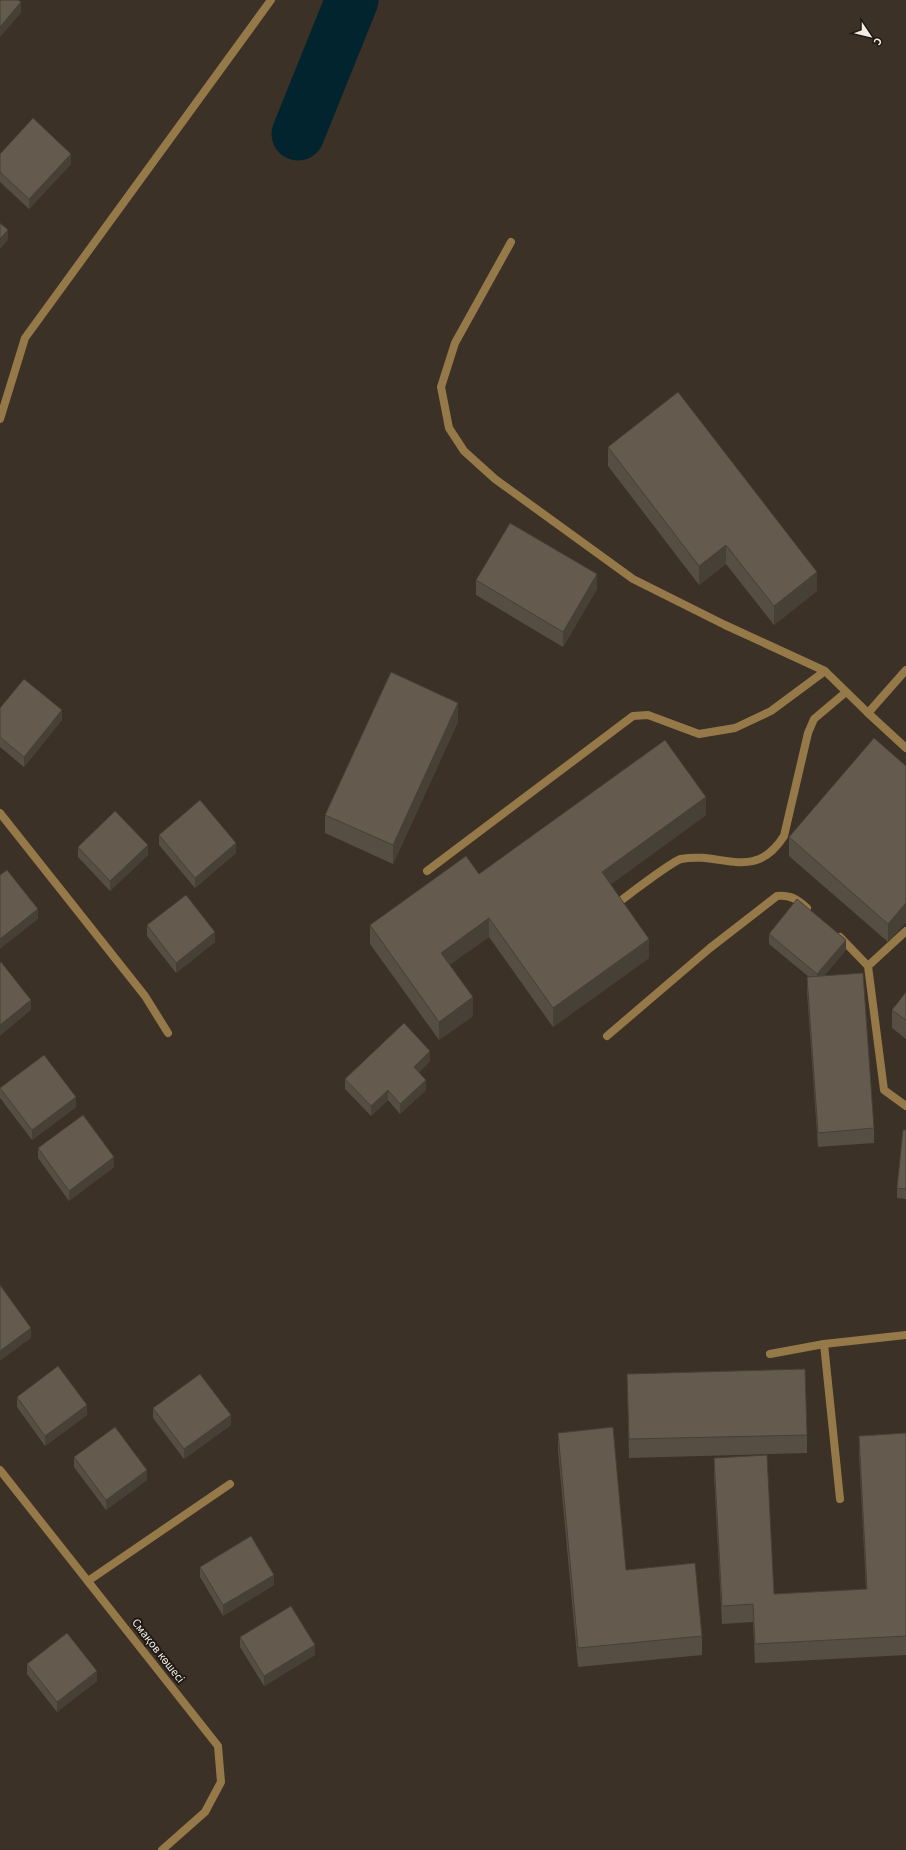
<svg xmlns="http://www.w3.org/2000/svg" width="906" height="1850" font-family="'Source Sans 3',sans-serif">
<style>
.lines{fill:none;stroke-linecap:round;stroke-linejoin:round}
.river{stroke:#01242e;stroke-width:53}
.service{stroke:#967948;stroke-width:8}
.minor{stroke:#967948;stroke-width:8}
.wall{fill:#564e43}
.shaded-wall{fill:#464037}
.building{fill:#645b4e;stroke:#464037}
.labels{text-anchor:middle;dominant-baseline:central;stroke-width:4;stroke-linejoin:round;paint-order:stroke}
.street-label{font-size:12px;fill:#f4ece6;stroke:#1f1a15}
</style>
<rect width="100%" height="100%" fill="#3c3126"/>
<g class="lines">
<!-- river -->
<path class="river" d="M298,134L352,0"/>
<!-- service -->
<path class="service" d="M511,242L455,343L441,387L449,428L464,451L495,479L633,579L725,625L825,671L868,713L906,670
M427,871L633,716L648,715L699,734L735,728L771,711L825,671
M623,899C632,892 673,861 681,859C722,851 754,883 784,836L808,733L814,719L846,692
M840,937L868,966L884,1090L906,1106
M868,966L906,931
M607,1036L710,948L777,896C791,895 797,899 807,908
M824,1344L840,1499
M88,1581L230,1484"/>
<!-- minor -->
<path class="minor" d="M0,419L25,338L271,0
M868,713L906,748
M0,813L145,996L168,1033
M770,1354L824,1344L906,1335
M0,1470L218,1746L221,1782L205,1812L162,1850"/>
</g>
<!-- wall -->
<path class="wall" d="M0,154L71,164L29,209L0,182Z
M608,447L817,591L774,625L726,564L699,585L608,466Z
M476,580L597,589L563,647L476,595Z
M0,708L62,720L24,767L0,747Z
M458,722L393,864L325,833V815Z
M906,766V922L888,942L789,856V837Z
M706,815L611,884L649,958L553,1027L489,937L449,965L473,1016L439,1040L370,944V925L479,874Z
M159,835L236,853L195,888L159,845Z
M78,847L148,855L110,891L78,857Z
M147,925L215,942L176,973L147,936Z
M769,934L846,950L824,976L874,1128V1143L818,1147L807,992V977H809L769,944Z
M906,992V1039L892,1028V1010Z
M430,1061L419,1072L426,1090L400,1114L388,1100L371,1116L345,1089V1079Z
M0,1088L76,1107L32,1140L0,1098Z
M906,1130V1199L897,1198V1188Z
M38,1148L114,1167L69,1201L38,1158Z
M627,1374L807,1435V1453L629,1458Z
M17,1397L87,1415L45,1446L17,1407Z
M153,1408L231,1425L184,1459L153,1418Z
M558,1433L626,1570L702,1636V1655L578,1667L558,1451Z
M906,1433V1655L755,1663L753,1622L722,1624L714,1476V1458L774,1594L866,1589L859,1454V1436Z
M74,1457L147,1480L106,1510L74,1467Z
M200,1567L274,1585L223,1616L200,1577Z
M240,1637L315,1655L264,1686L240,1647Z
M27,1664L97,1681L57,1712L27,1674Z"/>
<!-- shaded-wall -->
<path class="shaded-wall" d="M21,2V13L0,37V27Z
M71,154V164L29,209V199Z
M8,230V240L0,249V239Z
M726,545V564L699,585V566Z
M817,572V591L774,625V606Z
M597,574V589L563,647V632Z
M458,703V722L393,864V845Z
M62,710V720L24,767V757Z
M706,797V815L602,891V872Z
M236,843V853L195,888V878Z
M148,845V855L110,891V881Z
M906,903V922L888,942V924Z
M38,909V919L0,949V939Z
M489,918V937L441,971V953Z
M215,932V942L176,973V963Z
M649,939V958L553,1027V1008Z
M846,940V950L817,984V974Z
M473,997V1016L439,1040V1022Z
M31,1000V1010L0,1036V1025Z
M430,1051V1061L414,1077V1067Z
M426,1080V1090L400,1114V1104Z
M388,1090V1100L371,1116V1106Z
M76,1097V1107L32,1140V1130Z
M114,1157V1167L69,1201V1191Z
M31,1328V1338L0,1361V1351Z
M87,1405V1415L45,1446V1436Z
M231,1415V1425L184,1459V1449Z
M147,1470V1480L106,1510V1500Z
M274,1575V1585L223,1616V1605Z
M315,1645V1655L264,1686V1676Z
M97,1671V1681L57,1712V1702Z"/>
<!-- building -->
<path class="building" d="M0,0H18L21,2L0,27Z
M33,118L71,154L29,199L0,172V154Z
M0,223L8,230L0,239Z
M678,392L817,572L774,606L726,545L699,566L608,447Z
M510,523L597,574L563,632L476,580Z
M391,672L458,703L393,845L325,815Z
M24,679L62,710L24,757L0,737V708Z
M874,738L906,766V903L888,924L789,837Z
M665,740L706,797L602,872L649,939L553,1008L489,918L441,953L473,997L439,1022L370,925L466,856L479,874Z
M200,800L236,843L195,878L159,835Z
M115,811L148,845L110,881L78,847Z
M7,870L38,909L0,939V875Z
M186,895L215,932L176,963L147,925Z
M797,899L846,940L817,974L769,934Z
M1,962L31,1000L0,1025V963Z
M863,973L874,1128L818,1133L807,977Z
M906,992V1020L892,1010Z
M404,1023L430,1051L414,1067L426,1080L400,1104L388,1090L371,1106L345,1079Z
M44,1055L76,1097L32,1130L0,1088Z
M83,1115L114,1157L69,1191L38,1148Z
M903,1130H906V1189L897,1188Z
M0,1285L31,1328L0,1351Z
M58,1366L87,1405L45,1436L17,1397Z
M805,1369L807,1435L629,1439L627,1374Z
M200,1374L231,1415L184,1449L153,1408Z
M115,1427L147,1470L106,1500L74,1457Z
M613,1427L626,1570L695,1563L702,1636L578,1648L558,1433Z
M906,1433V1636L755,1644L753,1604L722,1606L714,1458L767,1455L774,1594L867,1589L859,1436Z
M251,1536L274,1575L223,1605L200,1567Z
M291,1606L315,1645L264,1676L240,1637Z
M67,1633L97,1671L57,1702L27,1664Z"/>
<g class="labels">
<!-- street labels -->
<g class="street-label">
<text transform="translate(158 1651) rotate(52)">Смақов көшесі</text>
</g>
</g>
<!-- north arrow -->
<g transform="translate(870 36) rotate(125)" stroke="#1f1a15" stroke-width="3" paint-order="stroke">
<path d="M0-3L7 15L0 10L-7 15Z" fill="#f4ece6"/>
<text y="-6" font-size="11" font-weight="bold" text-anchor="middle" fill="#f4ece6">С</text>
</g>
</svg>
